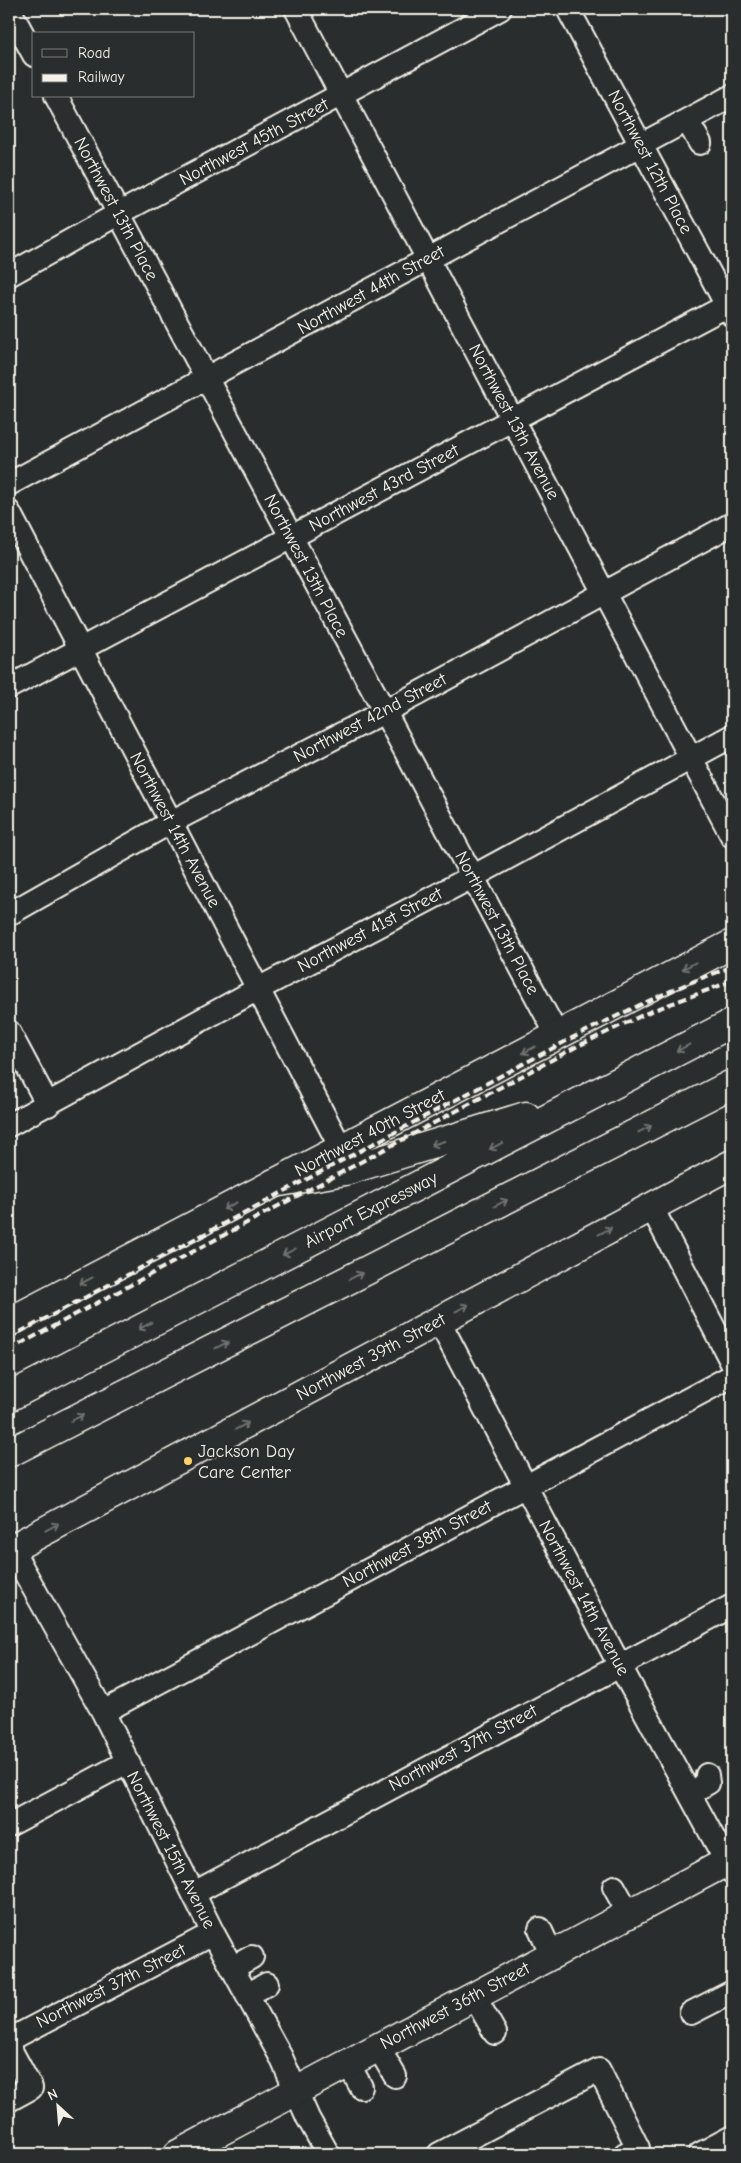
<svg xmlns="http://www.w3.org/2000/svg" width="741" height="2163" font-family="'Comic Neue',sans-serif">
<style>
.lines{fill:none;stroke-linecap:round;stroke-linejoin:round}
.minor-casing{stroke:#f4f1e8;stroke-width:26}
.major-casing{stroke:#f4f1e8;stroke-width:31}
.highway-casing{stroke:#f4f1e8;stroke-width:31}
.minor{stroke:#2a2d2e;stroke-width:22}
.major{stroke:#2a2d2e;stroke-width:28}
.highway{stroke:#2a2d2e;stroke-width:28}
.rail{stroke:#f4f1e8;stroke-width:4;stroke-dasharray:8 4;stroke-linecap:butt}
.oneway{stroke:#71726f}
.poi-dot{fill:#ffd166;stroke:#2a2d2e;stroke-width:2}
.labels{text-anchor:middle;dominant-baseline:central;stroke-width:4;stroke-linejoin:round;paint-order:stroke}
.street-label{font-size:18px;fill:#f4f1e8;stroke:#2a2d2e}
.poi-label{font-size:18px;fill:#f4f1e8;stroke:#2a2d2e;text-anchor:start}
</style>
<rect width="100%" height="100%" fill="#2a2d2e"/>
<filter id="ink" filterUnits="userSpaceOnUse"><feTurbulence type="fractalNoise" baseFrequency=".02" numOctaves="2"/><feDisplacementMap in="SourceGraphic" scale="10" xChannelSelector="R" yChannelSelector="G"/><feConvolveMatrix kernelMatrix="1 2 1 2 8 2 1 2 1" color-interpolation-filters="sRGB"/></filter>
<g filter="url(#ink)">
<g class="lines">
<!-- minor casing -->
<g class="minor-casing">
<path id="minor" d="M9,9L34,55
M296,9L732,836
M568,9L732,315
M56,96L557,1035
M687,120L700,143
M9,275L118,214L500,9
M9,484L732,96
M9,512L341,1148
M9,687L732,303
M9,914L171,822L384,712L732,524
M9,1032L48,1105
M9,1125L258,989L472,877L732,736
M651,1206L732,1363
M439,1321L619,1664L732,1872
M11,1548L103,1712L213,1933L281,2057L308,2118L328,2154
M103,1712L732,1376
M690,1793L708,1783L707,1775
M9,1825L127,1762
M614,1887L629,1914
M194,1893L732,1606
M540,1929L552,1955
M232,1968L252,1957
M247,1995L267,1984
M474,1996L495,2033
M691,2013L732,1992
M9,2040L213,1933
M9,2047L31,2088L9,2100
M378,2047L395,2076
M348,2063L361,2087
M439,2154L599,2070L638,2148L625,2154
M700,2154L732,2137"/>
</g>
<!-- major casing -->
<g class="major-casing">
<path id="major" d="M9,1322L732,944
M9,1550L732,1164
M178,2154L732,1859"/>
</g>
<!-- highway casing -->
<g class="highway-casing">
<path id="highway" d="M274,1183L345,1171L526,1116
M9,1397L732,1023
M9,1453L732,1084"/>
</g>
<!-- minor -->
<use href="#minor" class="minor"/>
<!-- major -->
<use href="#major" class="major"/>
<!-- highway -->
<use href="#highway" class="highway"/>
<!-- rail -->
<path class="rail" d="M9,1338L570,1039C623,1013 676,986 732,967
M9,1350L574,1048L649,1012L732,981"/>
</g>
<!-- one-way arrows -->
<defs><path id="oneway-shaft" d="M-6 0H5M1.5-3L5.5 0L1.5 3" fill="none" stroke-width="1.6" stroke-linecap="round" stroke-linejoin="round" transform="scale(1.25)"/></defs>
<g class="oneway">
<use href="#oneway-shaft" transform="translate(689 966) rotate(152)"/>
<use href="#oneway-shaft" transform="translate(683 1048) rotate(152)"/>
<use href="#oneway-shaft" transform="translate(529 1050) rotate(152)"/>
<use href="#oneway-shaft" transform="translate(645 1129) rotate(-27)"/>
<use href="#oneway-shaft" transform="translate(438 1143) rotate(162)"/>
<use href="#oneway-shaft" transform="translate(496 1146) rotate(153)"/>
<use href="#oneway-shaft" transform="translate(501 1203) rotate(-27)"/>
<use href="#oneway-shaft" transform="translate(230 1206) rotate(152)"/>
<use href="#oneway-shaft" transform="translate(605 1231) rotate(-28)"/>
<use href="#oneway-shaft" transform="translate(289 1252) rotate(153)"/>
<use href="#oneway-shaft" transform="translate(356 1276) rotate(-27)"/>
<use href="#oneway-shaft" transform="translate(86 1281) rotate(152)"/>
<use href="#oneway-shaft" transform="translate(462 1308) rotate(-28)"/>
<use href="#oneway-shaft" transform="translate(145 1326) rotate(152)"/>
<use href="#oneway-shaft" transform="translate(222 1345) rotate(-27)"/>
<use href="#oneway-shaft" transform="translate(77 1418) rotate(-27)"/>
<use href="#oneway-shaft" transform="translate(242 1426) rotate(-28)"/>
<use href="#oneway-shaft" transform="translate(52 1527) rotate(-28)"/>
</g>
</g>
<!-- markers -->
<circle class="poi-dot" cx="188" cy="1461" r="5"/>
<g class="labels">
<!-- street labels -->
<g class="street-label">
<text transform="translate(254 142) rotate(-28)">Northwest 45th Street</text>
<text transform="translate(650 162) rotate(62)">Northwest 12th Place</text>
<text transform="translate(116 209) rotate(62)">Northwest 13th Place</text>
<text transform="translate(371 290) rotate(-29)">Northwest 44th Street</text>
<text transform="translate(514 422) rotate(62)">Northwest 13th Avenue</text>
<text transform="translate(384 488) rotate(-28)">Northwest 43rd Street</text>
<text transform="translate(306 566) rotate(62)">Northwest 13th Place</text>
<text transform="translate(370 718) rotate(-28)">Northwest 42nd Street</text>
<text transform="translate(175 830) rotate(62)">Northwest 14th Avenue</text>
<text transform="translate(497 923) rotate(62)">Northwest 13th Place</text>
<text transform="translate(370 930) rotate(-28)">Northwest 41st Street</text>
<text transform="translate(370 1133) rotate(-28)">Northwest 40th Street</text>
<text transform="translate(371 1210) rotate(-27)">Airport Expressway</text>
<text transform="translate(371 1357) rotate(-28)">Northwest 39th Street</text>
<text transform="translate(417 1544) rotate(-28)">Northwest 38th Street</text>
<text transform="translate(584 1598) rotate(62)">Northwest 14th Avenue</text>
<text transform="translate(463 1748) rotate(-28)">Northwest 37th Street</text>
<text transform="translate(171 1850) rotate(63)">Northwest 15th Avenue</text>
<text transform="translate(111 1986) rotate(-27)">Northwest 37th Street</text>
<text transform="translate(455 2006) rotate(-28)">Northwest 36th Street</text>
</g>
<!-- poi labels -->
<g class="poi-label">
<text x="198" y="1451">Jackson Day<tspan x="198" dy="21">Care Center</tspan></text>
</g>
</g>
<!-- margin -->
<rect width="741" height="2163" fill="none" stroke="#2a2d2e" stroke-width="30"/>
<rect x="15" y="15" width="711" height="2133" fill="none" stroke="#f4f1e8" stroke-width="2" filter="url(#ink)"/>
<!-- legend -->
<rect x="32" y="32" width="162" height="65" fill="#2a2d2e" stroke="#7b7b78"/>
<rect x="42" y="49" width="25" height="8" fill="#2a2d2e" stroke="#7b7b78"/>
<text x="78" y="58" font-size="15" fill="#f4f1e8">Road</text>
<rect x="42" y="74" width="25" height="8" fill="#f4f1e8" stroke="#7b7b78"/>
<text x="78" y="82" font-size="15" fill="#f4f1e8">Railway</text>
<!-- north arrow -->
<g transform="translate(58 2106) rotate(334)" stroke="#2a2d2e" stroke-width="4" paint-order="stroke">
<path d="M0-4L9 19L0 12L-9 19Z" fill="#f4f1e8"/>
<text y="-8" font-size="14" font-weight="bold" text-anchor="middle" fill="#f4f1e8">N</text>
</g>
</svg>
